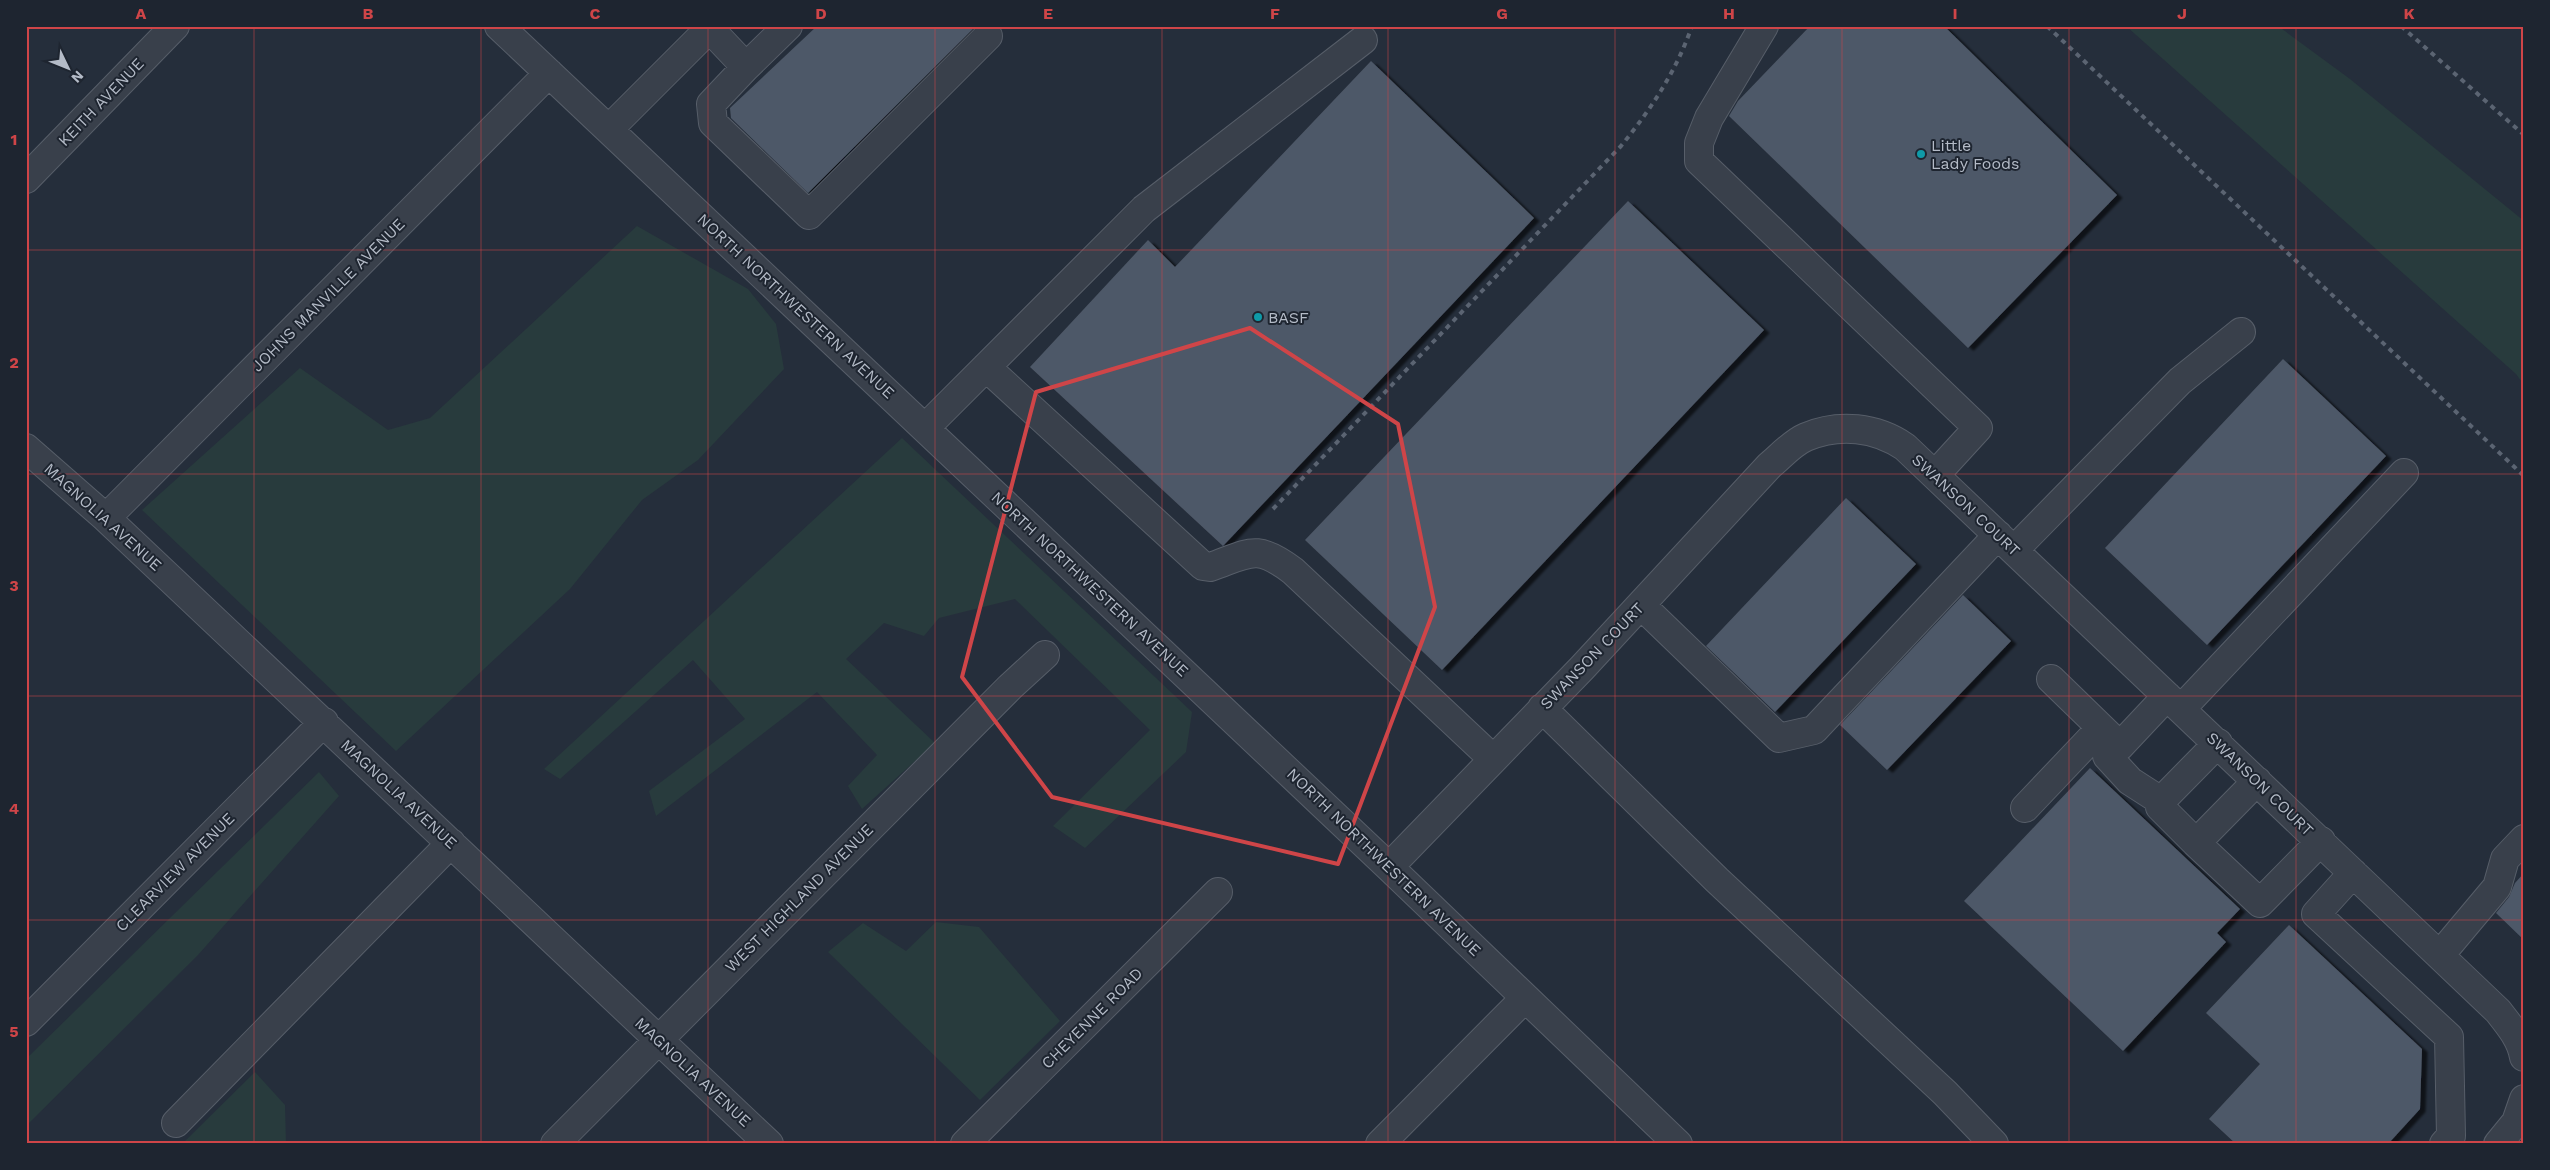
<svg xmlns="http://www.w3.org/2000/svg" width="2550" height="1170" font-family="'Work Sans',sans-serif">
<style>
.green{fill:#283b3d}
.building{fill:#4e5867;filter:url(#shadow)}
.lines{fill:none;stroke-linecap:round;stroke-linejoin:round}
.minor-casing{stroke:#575e69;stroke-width:30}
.minor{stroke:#39404b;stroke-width:28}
.rail{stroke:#5b6472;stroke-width:4;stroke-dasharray:5 5;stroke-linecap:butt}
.marked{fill:none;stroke:#cf4548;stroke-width:4;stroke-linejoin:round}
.grid{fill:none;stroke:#cf4548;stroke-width:1;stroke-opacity:0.55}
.culture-dot{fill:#0f9aa8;stroke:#1e2530;stroke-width:2}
.labels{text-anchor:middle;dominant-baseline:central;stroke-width:4;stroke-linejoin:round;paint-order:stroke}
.street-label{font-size:16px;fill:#b4bbc7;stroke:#1e2530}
.poi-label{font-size:16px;fill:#b4bbc7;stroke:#1e2530;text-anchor:start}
.neatline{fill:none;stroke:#cf4548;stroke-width:2}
.grid-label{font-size:16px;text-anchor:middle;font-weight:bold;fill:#cf4548}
</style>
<defs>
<filter id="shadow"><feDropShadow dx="5.5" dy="3" stdDeviation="1" flood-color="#0009"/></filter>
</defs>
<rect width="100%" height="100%" fill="#252e3b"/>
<!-- green -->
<path class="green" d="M2126,26H2278L2350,79L2524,221V385L2516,374Z
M637,226L748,289L776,324L784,369L698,460L642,500L570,589L396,751L142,510L300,368L388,430L430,418Z
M902,438L1192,712L1186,752L1085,848L1053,826L1150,730L1015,599L939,618L924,636L884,623L846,659L935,743L862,809L848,786L877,755L817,692L656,816L649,791L745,719L693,660L560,779L544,769Z
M319,772L339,796L198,955L26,1126V1059Z
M936,922L979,927L1060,1021L980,1100L828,952L863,923L906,951Z
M255,1072L285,1105L286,1144H182Z"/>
<!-- building -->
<path class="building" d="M817,26H976L808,193L731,118L730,108Z
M1810,26H1944L2117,195L1968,348L1729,116L1738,101Z
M1371,61L1534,218L1223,546L1030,367L1148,240L1175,267Z
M1628,201L1764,330L1442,670L1305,540Z
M2283,359L2386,456L2207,645L2105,548Z
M1846,498L1916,564L1775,712L1706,646Z
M1963,595L2011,641L1887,770L1840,725Z
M2090,768L2240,909L2217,933L2226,942L2123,1051L1964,901Z
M2524,873V940L2496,913L2509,897L2515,883Z
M2289,925L2422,1049L2420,1109L2388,1144H2236L2209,1119L2260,1064L2206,1013Z"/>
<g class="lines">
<!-- minor casing -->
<g class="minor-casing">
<path id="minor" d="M499,26L1389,867L1678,1144
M1764,26L1709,118L1699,143V161L1978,428L1935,475
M710,29L746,67L711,104L713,123L809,215L988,36
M746,67L788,26
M609,129L712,26
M26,179L175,26
M986,367L1203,566L1210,567C1250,553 1256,543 1293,571L1493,759
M925,428L1144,209L1363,40
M26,448L106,518L769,1144
M106,518L549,73
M2014,550L2180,381L2241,332
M1641,605L1779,738L1814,730L1998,535
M2051,679L2120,746L2167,696
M1542,708L1717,880L1945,1093L1994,1144
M2181,709L2404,473
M2120,746L2107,756L2130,781L2161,801L2218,743
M2161,801L2160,807L2196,843L2257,781
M2025,808L2101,728
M2196,843L2260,903L2321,841
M1389,867L1582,668L1770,465C1781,456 1792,443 1806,437C1839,423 1876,427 1905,447L2498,1011C2509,1025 2521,1039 2524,1057
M2353,873L2316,914L2449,1037L2451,1136L2444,1144
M2440,955L2497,887L2505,859L2524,839
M26,1022L324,722
M176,1123L451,843
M555,1144L1010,687L1045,655
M965,1144L1218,892
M1380,1144L1525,998
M2498,1144L2516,1122L2524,1099"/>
</g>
<!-- minor -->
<use href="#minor" class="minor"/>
<!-- rail -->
<path class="rail" d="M2047,26L2524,476
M2401,26L2524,135
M1273,509L1621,146C1651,109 1676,72 1692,26"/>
</g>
<!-- marked area -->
<path class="marked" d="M1250,328L1398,424L1435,607L1338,864L1052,797L962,677L1036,392Z"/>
<!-- grid -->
<path class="grid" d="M254,26V1144M481,26V1144M708,26V1144M935,26V1144M1162,26V1144M1388,26V1144M1615,26V1144M1842,26V1144M2069,26V1144M2296,26V1144M26,250H2524M26,474H2524M26,696H2524M26,920H2524"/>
<!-- markers -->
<g class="culture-dot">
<circle cx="1921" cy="154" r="5"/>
<circle cx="1258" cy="317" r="5"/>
</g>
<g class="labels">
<!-- street labels -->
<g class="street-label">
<text transform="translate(101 102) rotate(-46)">KEITH AVENUE</text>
<text transform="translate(328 295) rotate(-45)">JOHNS MANVILLE AVENUE</text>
<text transform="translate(796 306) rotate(43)">NORTH NORTHWESTERN AVENUE</text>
<text transform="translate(1966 505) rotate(43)">SWANSON COURT</text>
<text transform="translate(103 517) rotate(42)">MAGNOLIA AVENUE</text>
<text transform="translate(1090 584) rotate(43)">NORTH NORTHWESTERN AVENUE</text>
<text transform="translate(1592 656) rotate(-46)">SWANSON COURT</text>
<text transform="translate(2260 784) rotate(44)">SWANSON COURT</text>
<text transform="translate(399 794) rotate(43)">MAGNOLIA AVENUE</text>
<text transform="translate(1384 862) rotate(44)">NORTH NORTHWESTERN AVENUE</text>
<text transform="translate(175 872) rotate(-45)">CLEARVIEW AVENUE</text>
<text transform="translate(799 898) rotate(-45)">WEST HIGHLAND AVENUE</text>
<text transform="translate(1092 1018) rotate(-45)">CHEYENNE ROAD</text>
<text transform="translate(693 1072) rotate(43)">MAGNOLIA AVENUE</text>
</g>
<!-- poi labels -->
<g class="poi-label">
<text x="1931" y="145">Little<tspan x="1931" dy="18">Lady Foods</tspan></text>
<text x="1268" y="317">BASF</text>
</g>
</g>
<!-- border -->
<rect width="2550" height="1170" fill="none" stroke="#1e2530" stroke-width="55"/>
<!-- north arrow -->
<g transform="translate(68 68) rotate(133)" stroke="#1e2530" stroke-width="4" paint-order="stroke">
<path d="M0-4L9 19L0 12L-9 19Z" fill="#b4bbc7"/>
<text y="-8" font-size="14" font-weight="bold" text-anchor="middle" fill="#b4bbc7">N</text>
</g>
<rect x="28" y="28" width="2494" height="1114" class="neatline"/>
<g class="grid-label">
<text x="141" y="19">A</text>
<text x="368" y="19">B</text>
<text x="595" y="19">C</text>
<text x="821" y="19">D</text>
<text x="1048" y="19">E</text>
<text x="1275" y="19">F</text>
<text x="1502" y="19">G</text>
<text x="1729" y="19">H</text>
<text x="1955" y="19">I</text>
<text x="2182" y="19">J</text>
<text x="2409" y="19">K</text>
<text x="14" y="145">1</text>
<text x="14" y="368">2</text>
<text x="14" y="591">3</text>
<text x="14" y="814">4</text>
<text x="14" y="1037">5</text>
</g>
</svg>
